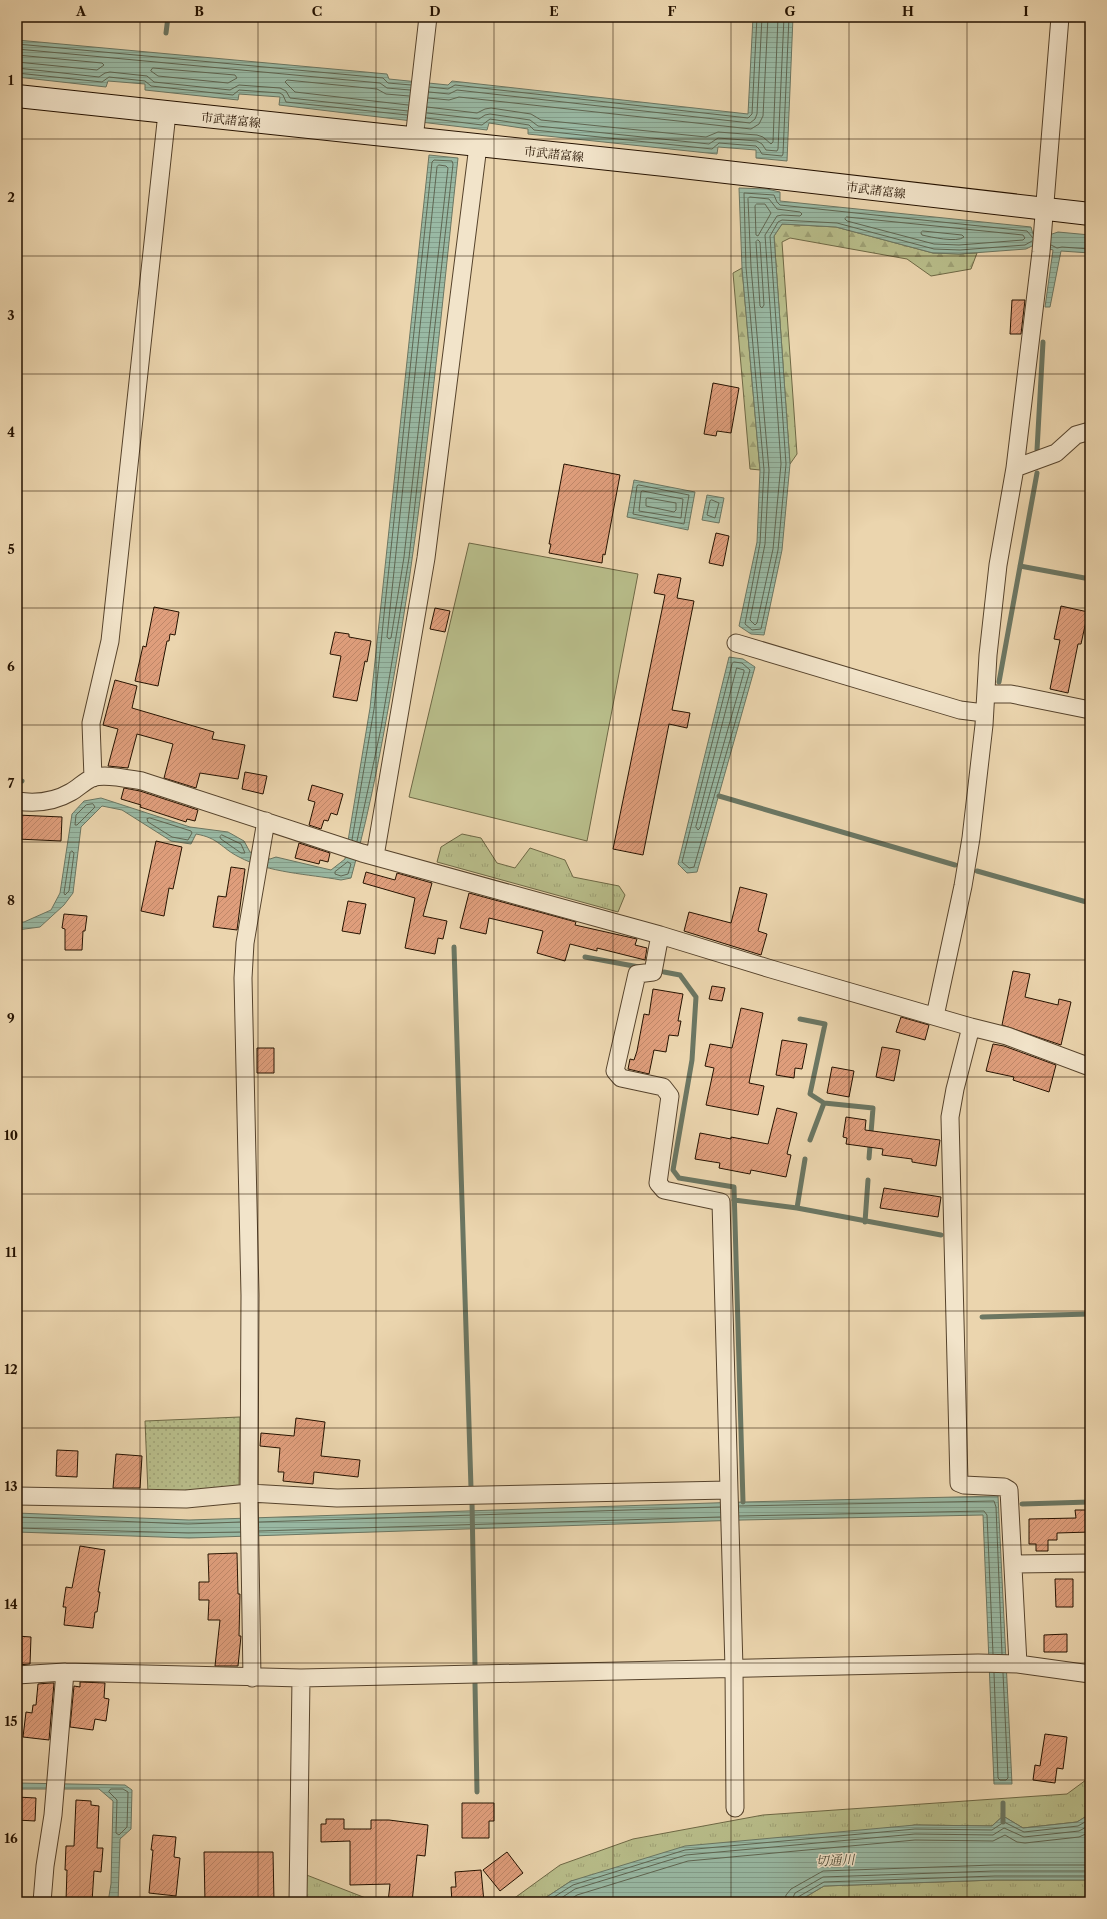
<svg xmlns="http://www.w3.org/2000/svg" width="1107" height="1919" font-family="'Libre Caslon Text','Noto Serif JP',serif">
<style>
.grass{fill:url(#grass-tufts);stroke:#6e6845}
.forest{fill:url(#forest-firs);stroke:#6e6845}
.park{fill:url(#park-dots);stroke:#6e6845}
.pitch{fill:#b8bd8a;stroke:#6e6845}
.water{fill:url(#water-rules);stroke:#6b7662}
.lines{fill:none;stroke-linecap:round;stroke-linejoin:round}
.shore{stroke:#5f6652;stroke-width:1}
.stream{stroke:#6b7662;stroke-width:5}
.building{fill:url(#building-hatch);stroke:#251200}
.street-casing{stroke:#56432c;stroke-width:19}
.secondary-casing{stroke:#251200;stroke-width:24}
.street{stroke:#f2e4ca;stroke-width:17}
.secondary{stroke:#f2e4ca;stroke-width:22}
.grid{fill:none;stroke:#251200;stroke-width:1;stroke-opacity:0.55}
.labels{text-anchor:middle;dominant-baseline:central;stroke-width:3;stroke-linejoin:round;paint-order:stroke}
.street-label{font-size:12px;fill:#251200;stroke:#f2e4ca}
.water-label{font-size:13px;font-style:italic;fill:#4e4c39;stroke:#f2e4ca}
.neatline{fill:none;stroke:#251200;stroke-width:1.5}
.grid-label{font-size:13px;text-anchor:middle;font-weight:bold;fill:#251200}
</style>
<defs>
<pattern id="grass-tufts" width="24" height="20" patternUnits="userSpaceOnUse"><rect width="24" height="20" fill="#b8bd8a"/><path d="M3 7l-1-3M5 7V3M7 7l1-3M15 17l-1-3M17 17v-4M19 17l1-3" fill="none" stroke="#9ea175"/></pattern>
<pattern id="forest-firs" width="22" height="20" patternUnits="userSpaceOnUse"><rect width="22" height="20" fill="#b8bd8a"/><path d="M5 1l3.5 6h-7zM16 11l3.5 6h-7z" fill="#9ea175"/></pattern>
<pattern id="park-dots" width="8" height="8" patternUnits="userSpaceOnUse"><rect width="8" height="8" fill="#b8bd8a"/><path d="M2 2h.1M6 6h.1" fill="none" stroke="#9ea175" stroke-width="1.8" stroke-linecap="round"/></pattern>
<pattern id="water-rules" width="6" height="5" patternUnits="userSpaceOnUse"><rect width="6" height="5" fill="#99b9a4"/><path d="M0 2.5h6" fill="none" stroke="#849e8b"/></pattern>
<pattern id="building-hatch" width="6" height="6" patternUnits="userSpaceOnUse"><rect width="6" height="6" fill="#df9e7c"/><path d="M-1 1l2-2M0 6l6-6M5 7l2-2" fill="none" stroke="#bf8769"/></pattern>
</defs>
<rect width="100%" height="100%" fill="#ebd5ae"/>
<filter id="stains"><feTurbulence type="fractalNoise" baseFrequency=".005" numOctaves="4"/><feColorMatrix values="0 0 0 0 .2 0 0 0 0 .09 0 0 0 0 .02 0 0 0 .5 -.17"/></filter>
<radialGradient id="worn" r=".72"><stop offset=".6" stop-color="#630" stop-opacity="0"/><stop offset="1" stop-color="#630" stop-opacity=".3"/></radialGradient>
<!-- grass -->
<path class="grass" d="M462,834L481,838L497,863L515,868L530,848L565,860L573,877L619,886L625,895L618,912L437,862L441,847Z
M1090,1777V1814L1077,1822L1023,1828L1003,1816L992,1826L915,1825L571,1881L539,1902H509L560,1865L633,1839L763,1815L1067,1794Z
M304,1874L376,1902H304Z
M995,1880H1090V1902H797L824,1886Z"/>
<!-- forest -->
<path class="forest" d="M782,224L836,227L933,253L959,254L977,253L971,269L931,276L907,259L790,238L782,242L797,454L790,464L774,236Z
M742,268L760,470L750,469L733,273Z"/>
<!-- park -->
<path class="park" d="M240,1417L239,1489L148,1493L145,1421Z"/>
<!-- pitch -->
<path class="pitch" d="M469,543L638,574L587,841L409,797Z"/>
<!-- water -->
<path class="water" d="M753,17H793L787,161L756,158V150L718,147L717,154L528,134V129L489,123L487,130L279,105L280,97L239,94L238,100L145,90V84L108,81L106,87L17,77V40L387,74L389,79L448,85L452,81L748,114Z
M429,155L458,158C440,323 425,489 398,652C385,728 372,804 351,878L341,880C308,874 269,873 239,857C221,848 219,838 196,834L191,844L171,841L122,810L102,806L81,827L73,893L64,905L40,927L17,930V922H24L51,910L60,893L72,814L84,801L101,798L190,827L228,832L244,841L250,852L270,859L276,857L331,870L345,859L370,708Z
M739,188L767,189L780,192V201L1031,227L1033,234L1049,235L1058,232L1090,235V253L1061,251L1050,307H1045L1053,250L1034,245L1026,249L959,254L933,253L836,227L782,224L774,236L790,464L782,550L764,635L751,634L739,626L757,542L760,470L742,268Z
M634,480L695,492L688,530L627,517Z
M707,495L724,498L719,523L702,520Z
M729,657L743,659L755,667L697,872L687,873L678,864Z
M998,1496L1012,1784H994L983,1515L742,1520L189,1538L17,1532V1513L189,1520L743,1502Z
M17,1783L125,1785L132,1790L131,1829L120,1839L118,1902H108L111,1884L113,1801L99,1789H17Z
M1090,1814V1880H995L824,1886L797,1902H539L571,1881L685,1846L915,1825L992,1826L1003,1816L1023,1828L1077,1822Z"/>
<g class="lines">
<!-- shore -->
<path class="shore" d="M17,44L383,78L388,83L411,85
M17,49L380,83L387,88L410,90
M17,55L102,63L104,65L97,70L17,62
M17,68L99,77L105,73L110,72L147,76L154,82L230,90L239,85L280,88L286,91L290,98L408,111
M153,68L235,75L237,78L228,83L158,76L151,71Z
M17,73L102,82L109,77L145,81L151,86L233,95L239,90L280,93L283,95L286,102L407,115
M430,87L448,89L455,85L748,118L752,114L757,17
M429,92L449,94L457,90L750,123L755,119L757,114L762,17
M428,98L449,100L459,97L751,129L759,124L763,116L768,17
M408,105L295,92L285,82L287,80L377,89L386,94L409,96
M427,107L477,113L485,109L491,108L531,114L541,120L706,137L718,132L757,135L763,137L771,144L773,142L778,17
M427,113L479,119L485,115L490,114L530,120L538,126L709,144L718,138L757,141L762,144L766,150L777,151L778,149L784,17
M426,118L482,125L490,119L529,125L534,130L712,149L719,143L756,146L759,149L762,154L782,156L783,154L789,17
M439,165L446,166L448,168L404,557L391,638L389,639L387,637L437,167Z
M750,197L769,199L777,209L800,212L802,214L800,216L782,215L777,216L765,235L781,464L773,549L757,623L755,625L750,620L765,544L769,470L751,267L748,199Z
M757,204H765L771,213L758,236L756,235L755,206Z
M847,217L1023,235L1025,238L1023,240L959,245L934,244L847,221L845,219Z
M923,231L962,235L964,237C957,243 931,237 922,235L921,233Z
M758,240L760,242L764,305L762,308L760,306L756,242Z
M1032,241L1025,245L960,250L934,249L837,223L782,220L778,222L770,236L786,464L778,550L761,629L752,630L745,624L760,543L764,470L746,267L744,193L774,195L777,202L780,205L1027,231L1033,238
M1051,245L1057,248L1062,247L1090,249
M639,485L689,495L684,524L633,514L637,486Z
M643,491L683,499L681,518L639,511L641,492Z
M648,498L676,503V510L674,512L646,506V499Z
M712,500L719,503L715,518L707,515L710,501Z
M734,662L742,663L750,670L694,867L689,868L682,862L732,664Z
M737,668L744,670V672L700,828L698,830L696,827Z
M93,804L95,807L77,825H75L76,815L86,805Z
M150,818L191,831L192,833L188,840L172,837L148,822L147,819Z
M222,835L241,844L245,853H241L221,839L220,837Z
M352,840L374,709L432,162L434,160L452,161L453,164L409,558L381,728L357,841
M72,851L74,853L69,891L65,895L64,893L70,853Z
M348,862L351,864L348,874L341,876L335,874V872Z
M739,1506L994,1501L996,1507L1002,1654
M739,1516L984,1511L987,1515L993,1654
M17,1517L188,1524L240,1522
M259,1522L720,1507
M17,1528L188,1533L240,1532
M259,1531L720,1517
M994,1673L998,1778L1000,1780H1006L1008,1778L1003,1673
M111,1789H123L128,1792L127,1827L119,1835L116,1833L117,1800L109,1792Z
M546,1902L573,1885L685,1850L915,1829L992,1830L1004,1822L1024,1832L1078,1826L1090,1819
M555,1902L575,1889L686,1855L915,1834L993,1835L1004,1828L1024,1837L1079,1831L1090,1825
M566,1902L577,1895L688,1861L915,1840L993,1841L1005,1835L1017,1842L1025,1843L1079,1837L1090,1832
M785,1902L786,1895L791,1889L823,1871L994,1865H1090
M791,1902L795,1893L823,1877L994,1871H1090
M796,1902L798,1897L824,1882L995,1876H1090"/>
<!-- stream -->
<path class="stream" d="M166,33L168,17
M1037,450L1043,342
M1020,566L1090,579
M999,682L1037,473
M17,779L22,781
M719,796L955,865
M977,871L1090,903
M454,947L471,1488
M585,957L639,967
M664,972L680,975L696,997L692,1060L673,1170L679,1178L734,1187L743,1502
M800,1019L825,1024L810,1094L824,1103L873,1108L869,1158
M810,1140L824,1103
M734,1200L797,1208L941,1235
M797,1208L805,1159
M865,1222L868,1180
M982,1317L1090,1314
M472,1502L475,1666
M1022,1504L1090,1502
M475,1683L477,1792
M1003,1803V1822"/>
</g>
<!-- building -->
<path class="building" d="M1012,300H1025L1021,334H1010Z
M713,383L739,388L731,433L717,431L716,436L704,434Z
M564,464L620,475L605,555L603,554L602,563L549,553L551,544H549Z
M716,533L729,536L723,566L709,563Z
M658,574L681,578L677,598L694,601L672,710L690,713L687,728L669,724L643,855L613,849L665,595L654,593Z
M1061,606L1088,612L1081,644H1078L1068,693L1050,689L1060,640L1054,639Z
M154,607L179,612L175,635L170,634L169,641H167L158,686L135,681L143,646L146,647Z
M435,608L450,611L445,632L430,629Z
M335,632L349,634V637L371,641L367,662L365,661L357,701L333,697L341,656L330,654Z
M115,680L137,686L132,708L214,732L212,739L245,745L238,779L200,773L196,788L164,778L173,744L137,734L128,768L108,766L118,729L103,725Z
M245,772L267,776L263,794L242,789Z
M312,785L343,794L337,815L331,813L328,821L324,820L321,829L309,825L315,802L308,800Z
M124,788L140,791L198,810L195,821L187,819L186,822L140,807L141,805L121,799Z
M17,815L62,817L61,841L17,839Z
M156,841L182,847L173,889L169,888L164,916L141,911Z
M299,843L330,853L328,862L320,860L319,864L295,858Z
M231,867L245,869L237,930L213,927L218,896L226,897Z
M366,872L395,880L397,873L432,883L423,916L447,921L443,939L438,938L435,954L405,948L415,898L363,883Z
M740,887L767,894L758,931L767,934L761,955L684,931L689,912L731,923Z
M469,893L576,922L575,925L637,939L635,945L647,948L645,960L597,948V951L570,944L565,961L537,953L543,931L489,918L486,934L460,928Z
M348,901L366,904L360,934L342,931Z
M64,914L87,916L85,931H83L82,950H65V929L62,928Z
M1013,971L1030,974L1025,997L1058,1005L1059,999L1071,1002L1061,1045L1002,1025Z
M712,986L725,988L722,1001L709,999Z
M653,989L683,994L678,1021H681L678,1036L669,1035L666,1052L654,1050L649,1074L628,1069L630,1059L634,1060L637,1051L644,1014L649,1015Z
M741,1008L763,1013L749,1083L764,1086L758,1115L706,1105L714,1068L705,1066L710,1044L732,1048Z
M901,1017L929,1025L925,1040L896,1032Z
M782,1040L807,1044L802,1069L795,1068L794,1078L776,1075Z
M993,1044L1004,1046L1056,1065L1049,1092L1013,1080L1014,1077L986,1071Z
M882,1047L900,1050L894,1081L876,1077Z
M257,1048H274V1073H257Z
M832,1067L854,1071L849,1097L827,1093Z
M777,1108L797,1113L787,1154L791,1155L786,1177L751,1170L750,1174L719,1168L720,1163L695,1159L700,1133L731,1139V1137L768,1144Z
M846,1117L866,1120L865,1130L940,1140L936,1166L912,1162V1159L882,1155L883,1149L846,1144L847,1138L843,1137Z
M884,1188L941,1197L938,1217L880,1208Z
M296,1418L325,1422L321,1456L360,1460L358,1477L314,1472L313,1484L283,1481L284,1472H278L280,1448L260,1446L261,1433L294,1436Z
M57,1450L78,1451L77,1477L56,1476Z
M116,1454L142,1456L140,1488H113Z
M1075,1510H1090V1532L1057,1533V1540H1048V1551H1036V1544H1029V1519L1076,1518Z
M80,1546L105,1550L98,1592H100L97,1612H95L93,1628L64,1625L66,1607H63L66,1587L72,1588Z
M237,1553L238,1594H240L239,1636H241L238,1666H215L220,1620H208L209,1600H199V1582H209L208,1554Z
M1055,1579H1073V1607H1056Z
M1067,1634V1652H1044V1635Z
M17,1636L31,1637L30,1664L17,1665Z
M80,1682L105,1683L104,1698L109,1699L106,1721L95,1719L93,1730L70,1727L74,1686L80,1687Z
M50,1683H54L49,1740L23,1737L26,1712L32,1713L33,1705H36L38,1684Z
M1045,1734L1067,1737L1063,1769L1057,1768L1055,1783L1033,1780L1035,1765L1040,1766Z
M17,1797L36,1798L35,1821L17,1820Z
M76,1800L91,1801V1805L99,1806L97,1848H103L101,1872L94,1871L92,1902L66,1901L67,1870H65L66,1846H74Z
M462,1803H494V1821H489V1838H462Z
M326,1819H344V1829H371V1820H389L428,1825L425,1856L417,1855L412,1902H388L390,1884L350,1885V1841L321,1842V1824H326Z
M153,1835L176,1837L174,1857L180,1858L176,1896L149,1893L153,1850H151Z
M204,1852H273L274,1902H205Z
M507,1852L523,1873L500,1891L483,1870Z
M481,1870L484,1902H452L451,1887H456L455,1872Z"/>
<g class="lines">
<!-- street casing -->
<g class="street-casing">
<path id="street" d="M414,139L428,17
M1015,468L1056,453L1076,435L1090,431
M736,643L960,710L984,713
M987,694H1011L1090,710
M93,778L91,723L110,641L167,113
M17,801C37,804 54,802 71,792C78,788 85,781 92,778C104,773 129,779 142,781L362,853L660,935L771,969L971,1027L1007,1036L1090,1067
M375,856L426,558L478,146
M660,935L653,972L637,974L615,1071L621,1078L663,1087L670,1096L658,1183L664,1190L721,1202L729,1490
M935,1016L963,886L971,838L984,725L988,655L998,565L1015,468L1041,252L1060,17
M971,1027L955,1089L950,1117L959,1483L964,1485L1004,1487L1009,1490L1018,1664
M17,1496L186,1499L249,1493L337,1498L729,1490L734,1668L735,1808
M1013,1564L1090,1563
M17,1675L65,1672L301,1678L978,1663L1018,1664L1090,1674
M252,1678L249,1493L250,1295L243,978L245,943L266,821
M42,1902L45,1866L53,1815L65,1672
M298,1902L301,1678"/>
</g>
<!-- secondary casing -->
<g class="secondary-casing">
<path id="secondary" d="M17,96L665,165L1090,214"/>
</g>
<!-- street -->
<use href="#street" class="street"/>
<!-- secondary -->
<use href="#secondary" class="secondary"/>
</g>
<!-- grid -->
<path class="grid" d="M140,17V1902M258,17V1902M376,17V1902M494,17V1902M613,17V1902M731,17V1902M849,17V1902M967,17V1902M17,139H1090M17,256H1090M17,374H1090M17,491H1090M17,608H1090M17,725H1090M17,842H1090M17,960H1090M17,1077H1090M17,1194H1090M17,1311H1090M17,1428H1090M17,1545H1090M17,1663H1090M17,1780H1090"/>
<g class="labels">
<!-- street labels -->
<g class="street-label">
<text transform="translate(231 120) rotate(6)">市武諸富線</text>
<text transform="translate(554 154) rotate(6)">市武諸富線</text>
<text transform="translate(876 190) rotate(7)">市武諸富線</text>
</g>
<!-- water labels -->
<g class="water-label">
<text transform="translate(835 1860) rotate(-3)">切通川</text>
</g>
</g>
<!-- margin -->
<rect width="1107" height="1919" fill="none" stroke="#ebd5ae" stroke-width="44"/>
<rect x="22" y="22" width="1063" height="1875" class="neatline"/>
<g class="grid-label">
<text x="81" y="16">A</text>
<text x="199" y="16">B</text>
<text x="317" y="16">C</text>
<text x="435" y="16">D</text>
<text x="554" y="16">E</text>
<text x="672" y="16">F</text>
<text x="790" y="16">G</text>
<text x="908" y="16">H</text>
<text x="1026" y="16">I</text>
<text x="11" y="85">1</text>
<text x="11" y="202">2</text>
<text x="11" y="320">3</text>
<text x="11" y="437">4</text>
<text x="11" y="554">5</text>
<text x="11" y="671">6</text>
<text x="11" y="788">7</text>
<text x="11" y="905">8</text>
<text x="11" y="1023">9</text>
<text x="11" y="1140">10</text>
<text x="11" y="1257">11</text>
<text x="11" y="1374">12</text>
<text x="11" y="1491">13</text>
<text x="11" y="1609">14</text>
<text x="11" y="1726">15</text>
<text x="11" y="1843">16</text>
</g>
<rect width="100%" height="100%" filter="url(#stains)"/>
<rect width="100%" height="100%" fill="url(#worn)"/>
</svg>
